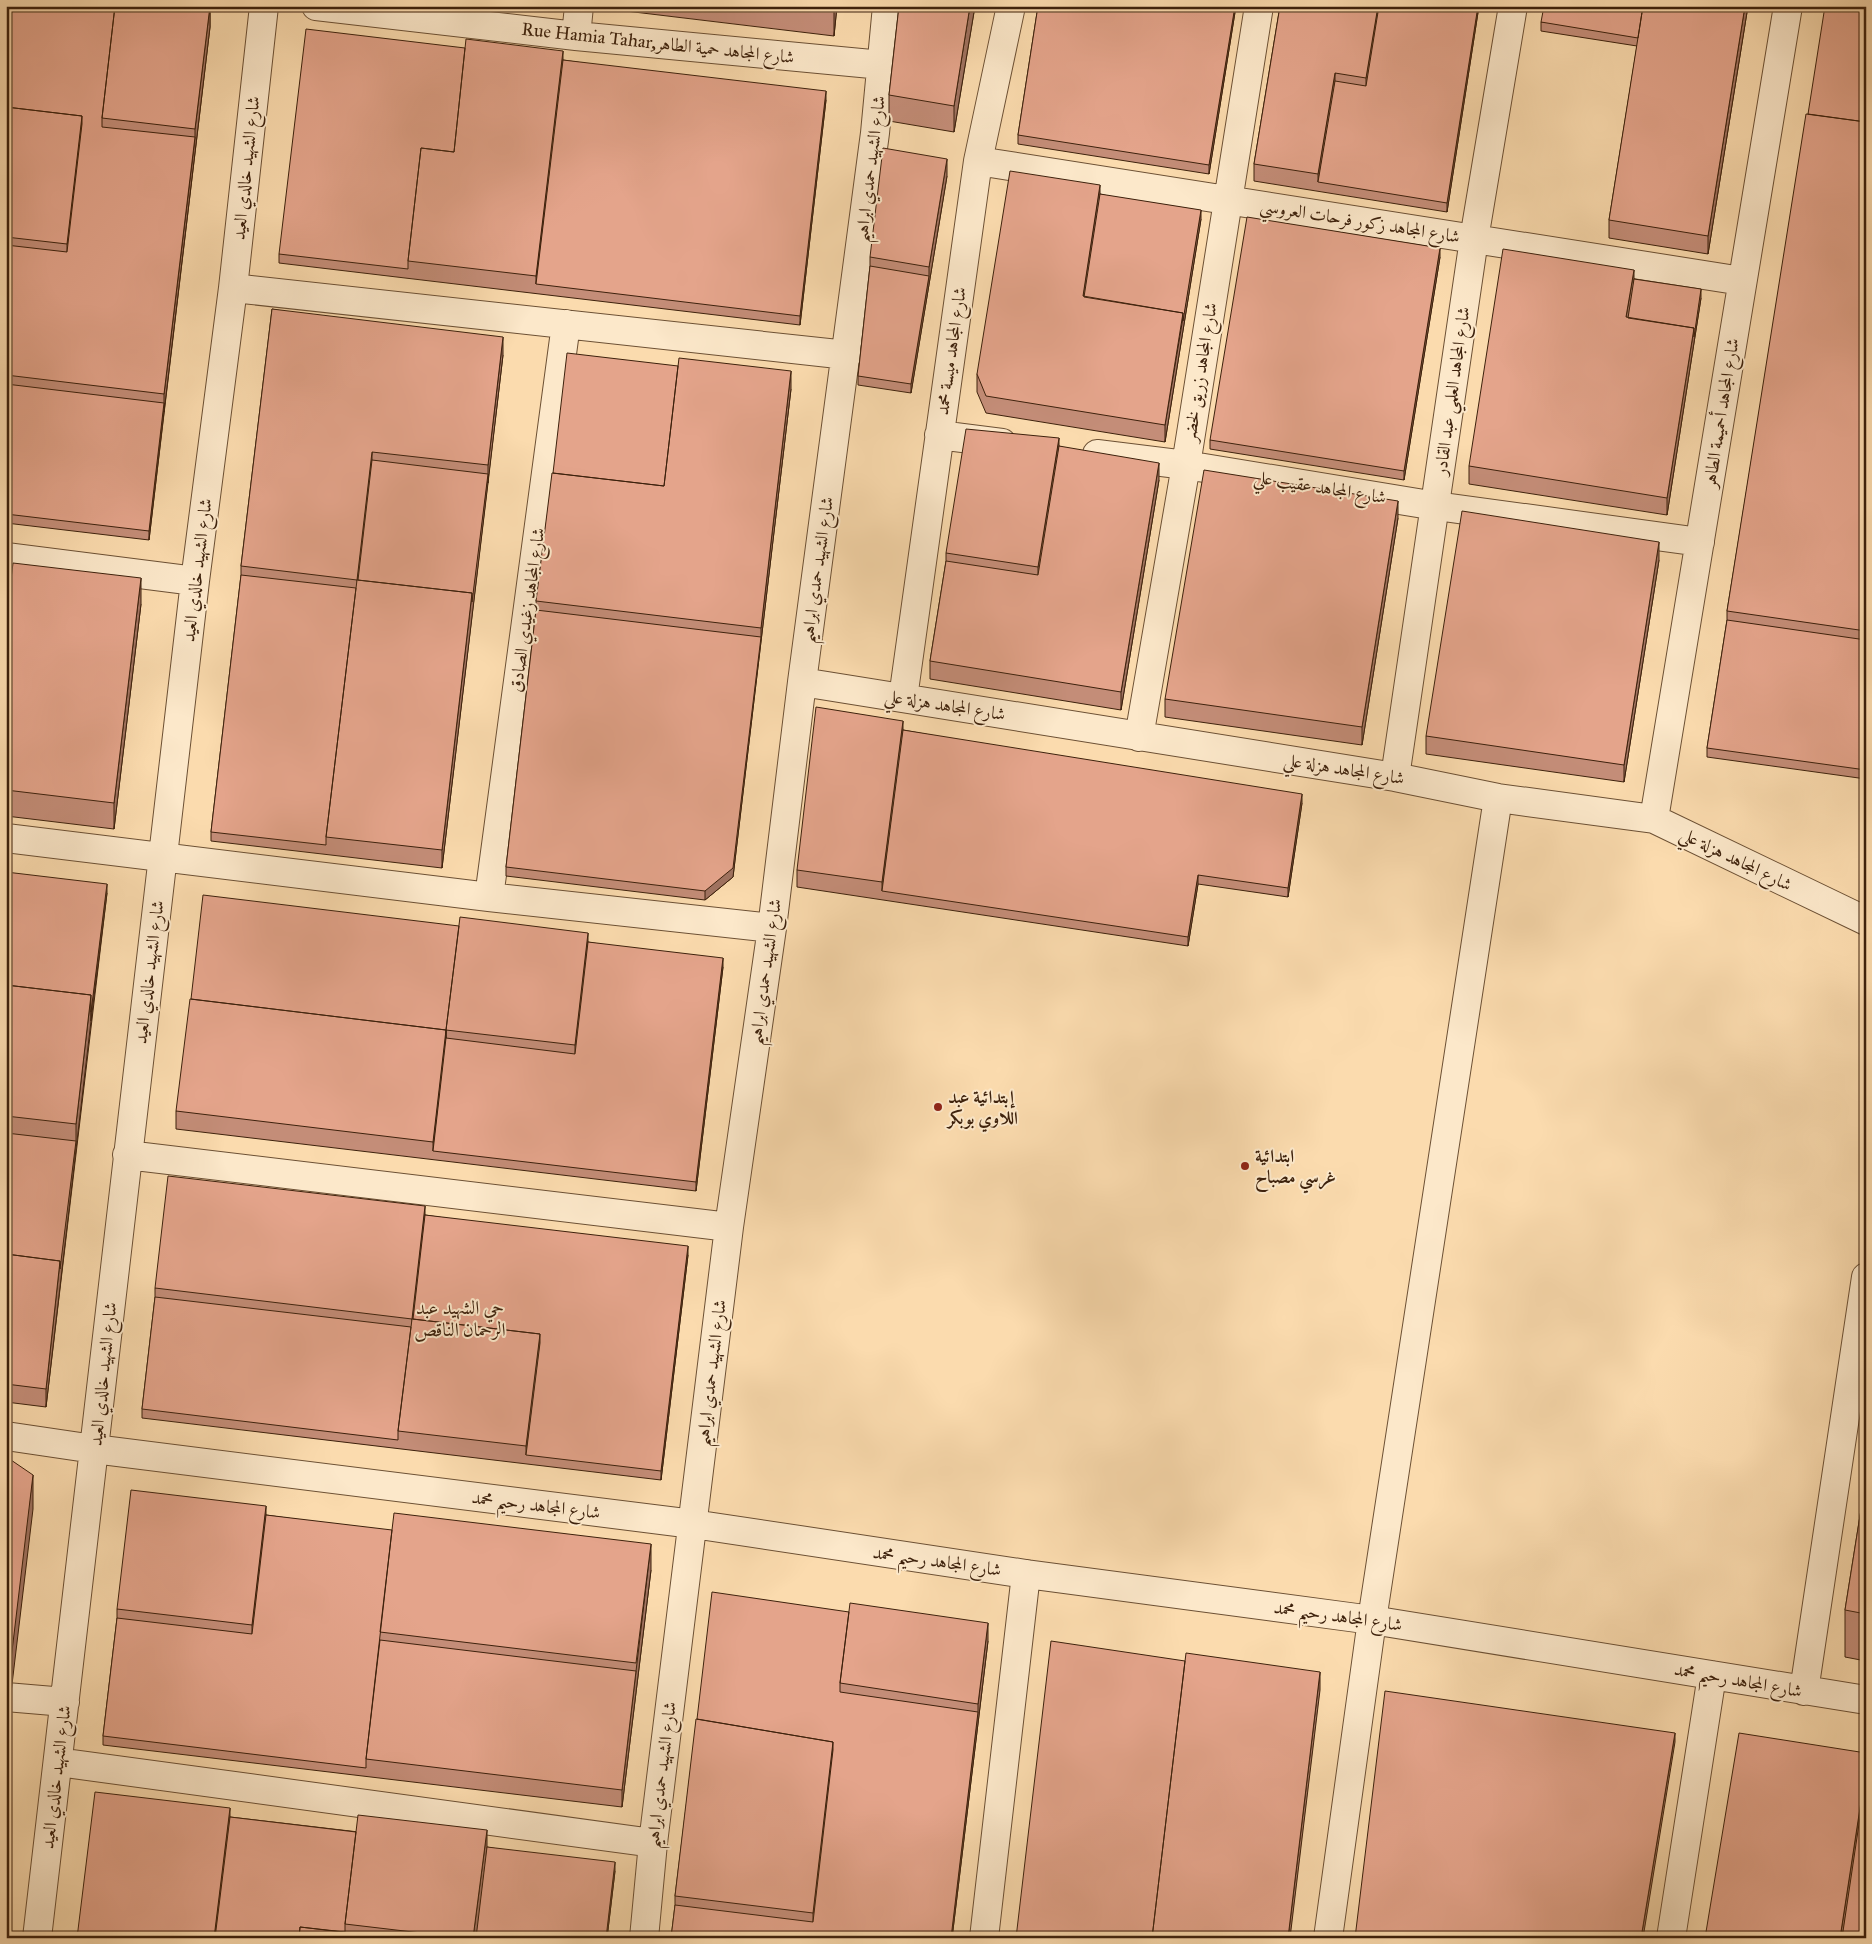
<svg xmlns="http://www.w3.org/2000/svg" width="1872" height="1944" font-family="'IM FELL Great Primer',Amiri,serif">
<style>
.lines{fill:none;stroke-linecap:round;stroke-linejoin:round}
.minor-casing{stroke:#6c5034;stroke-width:30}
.minor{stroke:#fce8ca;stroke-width:28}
.wall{fill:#c48d78;stroke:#3d210c}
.shaded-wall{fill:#a07361;stroke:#3d210c}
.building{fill:#e4a48b;stroke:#3d210c}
.poi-dot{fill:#8f2418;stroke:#fce8ca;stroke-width:2}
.labels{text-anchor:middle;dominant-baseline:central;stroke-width:4;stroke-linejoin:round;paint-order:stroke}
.street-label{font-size:18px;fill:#3d210c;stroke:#fce8ca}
.poi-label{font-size:18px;font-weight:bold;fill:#3d210c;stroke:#fce8ca;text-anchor:start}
.neighbourhood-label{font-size:19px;fill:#3d210c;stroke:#fce8ca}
</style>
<rect width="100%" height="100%" fill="#fbdbae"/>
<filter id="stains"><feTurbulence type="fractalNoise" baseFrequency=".004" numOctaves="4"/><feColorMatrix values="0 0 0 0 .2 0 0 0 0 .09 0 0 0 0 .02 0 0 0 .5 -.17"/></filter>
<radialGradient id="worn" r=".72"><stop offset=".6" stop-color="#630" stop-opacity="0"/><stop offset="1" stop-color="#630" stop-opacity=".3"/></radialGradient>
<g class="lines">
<!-- minor casing -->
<g class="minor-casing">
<path id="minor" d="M316,6L576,36L882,65
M576,36L579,6
M978,161L1742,281
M233,288L847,355
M939,435L1002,443
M1097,454L1186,465L1436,506L1700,542
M6,557L195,581
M802,682L1395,777L1498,798L1654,819L1866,921
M903,698L978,161L1011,6
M1139,737L1186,465L1259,6
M1395,777L1474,239L1513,6
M1654,819L1788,6
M6,838L489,897L772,928
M489,897L566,324
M127,1155L729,1227
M6,1436L94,1449L693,1524L1026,1574L1372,1620L1866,1700
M1804,1691L1866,1277
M6,1697L65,1702
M58,1762L653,1843
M37,1938L195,581L233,288L264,6
M644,1938L653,1843L729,1227L772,928L802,682L875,133L887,6
M984,1938L1026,1574
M1328,1938L1372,1620L1498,798
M1671,1938L1712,1675"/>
</g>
<!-- minor -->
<use href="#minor" class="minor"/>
</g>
<!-- wall -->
<path class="wall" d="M6,6H210V27L149,540L6,523Z
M609,6H837L834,36L609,9Z
M899,6H975L954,132L889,121V95Z
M1038,6H1236L1209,174L1018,144V135Z
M1280,6H1479L1447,212L1254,181V164Z
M1748,6L1708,254L1609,238V220L1637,46L1541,31V22Z
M1866,6V779L1707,757V748L1727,620V611L1808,114Z
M563,60L826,100L800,325L279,263V254Z
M947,176L911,393L858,385V376L870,266V257Z
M1100,194L1201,219L1165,442L986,413L977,392V374Z
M1440,257L1404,480L1210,449V440Z
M1634,279L1701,298L1667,515L1469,484V466Z
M272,309L503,355L442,868L211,841V832L241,575V566Z
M678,366L791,389L733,877L705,900L506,876V867L536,610V601L553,473Z
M1059,446L1159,480L1121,710L930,679V661L946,561V553Z
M1398,518L1362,745L1165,717V699Z
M1659,560L1624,782L1426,754V736Z
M6,579L141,604L114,829L6,816Z
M903,730L1302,803L1288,897L1198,884L1188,946L797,887V870Z
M6,872L107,893L46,1407L6,1402Z
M588,942L723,967L696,1191L176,1129V1111Z
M425,1215L688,1255L661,1480L142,1418V1409L155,1297V1288Z
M1866,1478V1661L1845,1657V1610Z
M266,1515L651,1570L622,1807L103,1745V1736L117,1618V1609Z
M988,1641L952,1938H671L675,1905V1896L697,1719Z
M230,1817L487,1847L615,1871L607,1938H77Z"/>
<!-- shaded-wall -->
<path class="shaded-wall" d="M210,6V27L164,412V394L195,138V129Z
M834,6H837L834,36Z
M970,6H975L954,132V106Z
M1235,6H1236L1209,174V165Z
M1378,6H1381L1366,95V78Z
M1478,6H1479L1447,212V203Z
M1745,6H1748L1708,254V236Z
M563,51V69L536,284V276Z
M1335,73V90L1318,182V174Z
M826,91V100L800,325V316Z
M82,116V142L67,270V244Z
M947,159V176L911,393V384L929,276V267Z
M1100,185V203L1084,305L1083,296Z
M1201,210V219L1165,442V425Z
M1440,248V257L1404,480V471Z
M1634,270V288L1628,326L1626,317Z
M1701,289V298L1667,515V498L1694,328Z
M503,337V355L488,483V465Z
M791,371V389L733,877L705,900V891L761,637V628Z
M164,403V412L149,540V531Z
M1059,438V464L1038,592V567Z
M372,452V469L358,588L357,580Z
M1159,463V480L1121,710V692Z
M488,474V483L442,868V850L472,593Z
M1398,501V518L1362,745V727Z
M1659,542V560L1624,782V765Z
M141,578V604L114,829V803Z
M903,721V739L882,891V882Z
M1302,794V803L1288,897V888Z
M1198,875V884L1188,946V937Z
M107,884V893L91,1021V1012Z
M588,933V951L575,1063V1045Z
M723,958V967L696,1191V1182Z
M91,995V1021L46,1407V1389L60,1261L76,1141V1124Z
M446,1030V1047L433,1151V1142Z
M425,1206V1224L412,1336V1319Z
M688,1246V1255L661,1480V1471Z
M540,1334V1351L526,1455V1446Z
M33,1475V1509L10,1701L6,1706V1672Z
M266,1506V1524L252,1643V1625Z
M651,1544V1570L622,1807V1790Z
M988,1623V1641L952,1938H951L978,1712V1704Z
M1320,1672V1690L1290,1938H1288Z
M1675,1733V1742L1643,1938H1641Z
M833,1742V1759L813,1931V1913Z
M1866,1769V1786L1843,1938H1840Z
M230,1808V1826L217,1938H214Z
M487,1830V1856L477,1938H473Z
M615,1862V1871L607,1938H606Z"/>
<!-- building -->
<path class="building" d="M6,6H115L102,118V127L195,137L164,394L6,375V245L67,252L82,124V116L6,107Z
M115,6H210L195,129L102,118Z
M801,6H834V10Z
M899,6H970L954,106L889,95Z
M1038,6H1235L1209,165L1018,135Z
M1280,6H1378L1366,78L1335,73L1318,174L1254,164Z
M1379,6H1478L1447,203L1318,182L1335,81L1366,86Z
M1544,6H1643L1638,38L1541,22Z
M1643,6H1745L1708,236L1609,220Z
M1825,6H1866V122L1808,114Z
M306,29L465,48L454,152L421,148L408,261V269L279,254Z
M466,39L563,51L536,276L408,261L421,148L454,152Z
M563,60L826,91L800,316L536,284Z
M6,107L82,116L67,244L6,237Z
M1806,114L1866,122V631L1727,611Z
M883,148L947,159L929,267L870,257Z
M1010,171L1100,185L1083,296L1183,313L1165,425L986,396L977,374Z
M1100,194L1201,210L1183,321V313L1084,297Z
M1247,217L1440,248L1404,471L1210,440Z
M1503,249L1634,270L1626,317L1694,328L1667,498L1469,466Z
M870,266L929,276L911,384L858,376Z
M1634,279L1701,289L1694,337V328L1628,318Z
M272,309L503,337L488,465L372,452L357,580L472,593L442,850L326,837L357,580L241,566Z
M567,353L678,366L664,486L553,473Z
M679,358L791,371L761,628L536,601L552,473L664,486Z
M6,384L164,403L149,531L6,514Z
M966,429L1059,438L1038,567L946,553Z
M1059,446L1159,463L1121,692L930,661L946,561L1038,575Z
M372,460L488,474L472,602V593L358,580Z
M1204,470L1398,501L1362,727L1165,699Z
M1462,511L1659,542L1624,765L1426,736Z
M13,563L141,578L114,803L6,790V620Z
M241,575L356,588L326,837V845L211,832Z
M6,579L11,580L6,620Z
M536,610L761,637L733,868L705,891L506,867Z
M1727,620L1866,640V770L1707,748Z
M816,707L903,721L882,882L797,870Z
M903,730L1302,794L1288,888L1198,875L1188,937L882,891Z
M6,872L107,884L91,1012V995L6,985Z
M203,895L459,926L446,1030V1038V1030L191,999Z
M460,917L588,933L575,1045L446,1030Z
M588,942L723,958L696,1182L433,1151L446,1038L575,1054Z
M6,985L91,995L76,1124L6,1116Z
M190,999L446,1030L433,1142L176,1111Z
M6,1133L76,1141L60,1269V1261L6,1254Z
M168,1176L425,1206L412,1319L155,1288Z
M425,1215L688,1246L661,1471L526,1455L540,1343V1334L413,1319Z
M6,1254L60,1261L46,1389L6,1384Z
M155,1297L411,1327L398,1431V1440L142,1409Z
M412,1319L540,1334L526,1446L398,1431Z
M6,1459L11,1460L33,1475L10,1668L6,1672Z
M1866,1478V1614L1845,1610Z
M131,1490L266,1506L252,1625L117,1609Z
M394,1513L651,1544L636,1663L380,1632Z
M266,1515L392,1530L366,1759V1768L103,1736L117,1618L252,1634Z
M712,1592L849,1612L840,1683V1692L978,1712L951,1938H671L675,1905L813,1922L833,1750V1742L697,1719Z
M850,1603L988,1623L978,1704L840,1683Z
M380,1640L636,1671L622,1790L366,1759Z
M1051,1641L1185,1661L1152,1938H1016Z
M1186,1653L1320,1672L1288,1938H1152Z
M1385,1691L1675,1733L1641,1938H1355Z
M696,1719L833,1742L813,1913L675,1896Z
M1739,1733L1866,1753V1769L1840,1938H1705Z
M1866,1777V1938H1842Z
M95,1792L230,1808L214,1938H77Z
M358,1815L487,1830L473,1938H464L345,1924Z
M230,1817L356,1832L345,1924V1932L300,1927L299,1938H215Z
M487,1847L615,1862L606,1938H476Z
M300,1927L392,1938H299Z"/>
<!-- markers -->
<g class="poi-dot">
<circle cx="938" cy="1107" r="5"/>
<circle cx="1245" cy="1166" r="5"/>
</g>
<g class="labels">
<!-- street labels -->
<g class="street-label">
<text transform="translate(658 43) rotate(6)">Rue Hamia Tahar,شارع المجاهد حمية الطاهر</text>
<text transform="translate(246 168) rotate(-84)">شارع الشهيد خالدي العيد</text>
<text transform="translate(870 169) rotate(-83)">شارع الشهيد حمدي ابراهيم</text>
<text transform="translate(1360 221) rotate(9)">شارع المجاهد زكور فرحات العروسي</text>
<text transform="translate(951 351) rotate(-82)">شارع المجاهد ميسة محمد</text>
<text transform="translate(1200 372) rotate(-81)">شارع المجاهد زريق لخضر</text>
<text transform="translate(1452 391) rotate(-82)">شارع المجاهد العلمي عبد القادر</text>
<text transform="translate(1721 413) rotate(-81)">شارع المجاهد أحميمة الطاهر</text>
<text transform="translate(1320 487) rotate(9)">شارع المجاهد عقيب علي</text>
<text transform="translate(197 570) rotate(-83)">شارع الشهيد خالدي العيد</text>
<text transform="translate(817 570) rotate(-82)">شارع الشهيد حمدي ابراهيم</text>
<text transform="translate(527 610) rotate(-82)">شارع المجاهد زغيدي الصادق</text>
<text transform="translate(945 705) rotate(9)">شارع المجاهد هزلة علي</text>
<text transform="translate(1344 769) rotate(9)">شارع المجاهد هزلة علي</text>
<text transform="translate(1736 859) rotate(26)">شارع المجاهد هزلة علي</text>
<text transform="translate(149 972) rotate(-83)">شارع الشهيد خالدي العيد</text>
<text transform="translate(765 972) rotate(-82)">شارع الشهيد حمدي ابراهيم</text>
<text transform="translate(711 1373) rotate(-83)">شارع الشهيد حمدي ابراهيم</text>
<text transform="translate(103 1374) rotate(-84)">شارع الشهيد خالدي العيد</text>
<text transform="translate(536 1505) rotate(7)">شارع المجاهد رحيم محمد</text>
<text transform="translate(937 1561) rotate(8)">شارع المجاهد رحيم محمد</text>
<text transform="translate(1338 1616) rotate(8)">شارع المجاهد رحيم محمد</text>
<text transform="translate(1738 1680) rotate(10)">شارع المجاهد رحيم محمد</text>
<text transform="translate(661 1775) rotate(-83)">شارع الشهيد حمدي ابراهيم</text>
<text transform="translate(56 1777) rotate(-83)">شارع الشهيد خالدي العيد</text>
</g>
<!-- poi labels -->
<g class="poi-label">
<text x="948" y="1097">إبتدائية عبد<tspan x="948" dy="21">اللاوي بوبكر</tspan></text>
<text x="1255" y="1156">ابتدائية<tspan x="1255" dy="21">غرسي مصباح</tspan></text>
</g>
<!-- neighbourhood labels -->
<g class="neighbourhood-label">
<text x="460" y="1307">حي الشهيد عبد<tspan x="460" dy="22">الرحمان الناقص</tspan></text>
</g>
</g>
<!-- margin -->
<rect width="1872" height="1944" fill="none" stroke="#fbdbae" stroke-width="25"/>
<rect x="8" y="8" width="1857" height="1929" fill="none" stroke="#3d210c" stroke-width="2.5"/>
<rect x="12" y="12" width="1847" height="1919" fill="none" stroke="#3d210c"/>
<rect width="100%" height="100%" filter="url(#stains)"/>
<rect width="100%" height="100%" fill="url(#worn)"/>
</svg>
